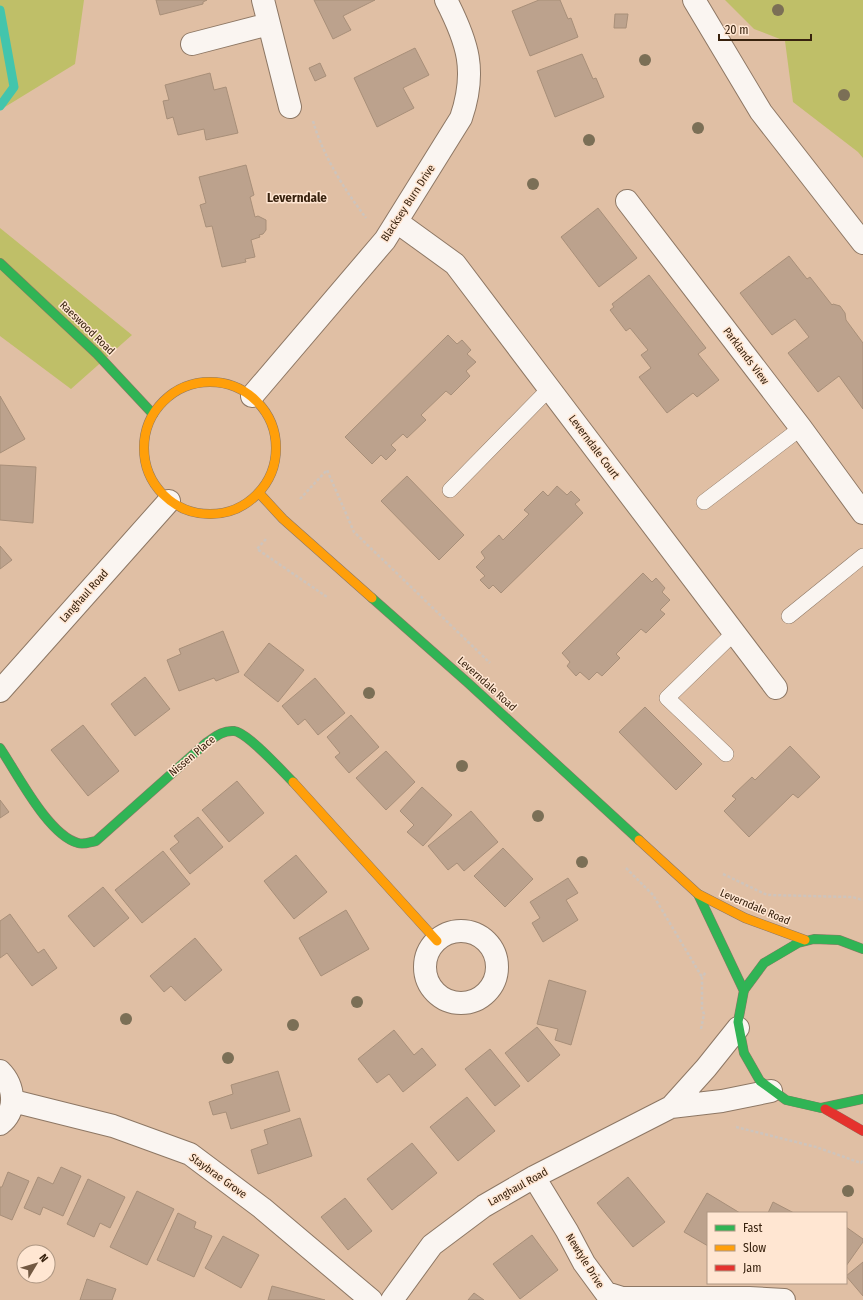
<svg xmlns="http://www.w3.org/2000/svg" width="863" height="1300" font-family="'Fira Sans Condensed',sans-serif">
<style>
.green{fill:#bfbf68}
.lines{fill:none;stroke-linecap:round;stroke-linejoin:round}
.stream{stroke:#43c5ac;stroke-width:9}
.building{fill:#bca28d;stroke:#a88f79}
.lane-casing{stroke:#8d7764;stroke-width:16}
.street-casing{stroke:#8d7764;stroke-width:24}
.fast-casing{stroke:#8d7764;stroke-width:10}
.slow-casing{stroke:#8d7764;stroke-width:10}
.jam-casing{stroke:#8d7764;stroke-width:10}
.path{stroke:#cec4bc;stroke-width:2.5;stroke-dasharray:3 2;stroke-linecap:butt}
.lane{stroke:#faf5f1;stroke-width:15}
.street{stroke:#faf5f1;stroke-width:22}
.fast{stroke:#30b455;stroke-width:9}
.slow{stroke:#ff9f0a;stroke-width:9}
.jam{stroke:#e5322d;stroke-width:9}
.tree{fill:#7b6f56}
.labels{text-anchor:middle;dominant-baseline:central;stroke-width:3;stroke-linejoin:round;paint-order:stroke}
.street-label{font-size:11px;fill:#38220e;stroke:#ffe6d2}
.quarter-label{font-size:13px;font-weight:bold;fill:#38220e;stroke:#ffe6d2}
</style>
<rect width="100%" height="100%" fill="#e0bfa4"/>
<!-- green -->
<path class="green" d="M0,0H84L75,64L0,110Z
M725,0H863V158L858,152L793,102L785,41L754,29Z
M0,228L132,335L71,389L0,336Z"/>
<g class="lines">
<!-- stream -->
<path class="stream" d="M0,10L14,87L0,106"/>
</g>
<!-- building -->
<path class="building" d="M156,0H207L203,2V4L160,15Z
M314,0H375L343,16L351,30L333,39Z
M539,0H560L568,19L571,18L578,37L530,56L512,11Z
M615,14H628L626,28H614Z
M415,48L429,75L403,88L414,108L377,127L354,78Z
M582,54L593,79L596,78L604,97L555,117L537,71Z
M320,63L326,76L315,81L309,68Z
M210,73L214,90L226,87L238,133L206,140L204,129L178,135L173,117L167,119L163,101L169,100L165,85Z
M246,165L254,195L250,197L255,217L258,216L266,220V230L263,234L259,235L260,237L251,240L255,257L245,259L246,262L222,267L212,226L206,227L200,205L206,203L199,177Z
M598,208L637,258L599,287L561,237Z
M789,256L807,279L810,277L832,305L833,304L840,306L845,313L846,320L863,343V409L839,376L818,392L788,353L809,337L795,319L772,335L740,293Z
M649,275L706,348L698,354L719,380L697,397L693,393L667,413L639,377L651,368L641,355L648,350L630,328L626,331L610,310L614,307L612,304Z
M448,335L457,344L462,340L471,350L467,354L476,362L466,371L470,376L451,395L446,391L421,415L426,420L407,438L403,434L391,445L396,450L386,460L381,455L372,464L345,437Z
M0,396L25,439L0,453Z
M0,465L36,467L33,523L0,520Z
M407,476L464,535L439,560L381,501Z
M557,486L567,495L571,491L580,500L575,504L583,513L501,593L493,585L489,589L480,580L485,576L476,567L485,558L481,552L499,535L503,540L529,514L524,510L543,491L548,496Z
M0,546L12,560L0,569Z
M643,573L652,582L656,578L665,588L662,592L670,600L660,610L665,614L646,633L641,629L616,654L620,658L602,676L597,672L589,680L580,672L576,676L567,666L570,662L562,653Z
M223,631L239,672L216,681L214,678L179,691L167,660L181,654L179,649Z
M269,643L304,670L278,702L244,675Z
M145,677L170,709L135,736L111,704Z
M315,678L345,713L318,735L305,719L298,725L282,706Z
M645,707L702,764L676,790L619,732Z
M351,715L379,747L349,773L335,757L340,753L327,737Z
M83,725L119,771L88,796L51,750Z
M790,746L820,777L798,798L793,794L749,837L724,811L736,799L732,796L752,777L755,780Z
M386,751L415,782L386,810L356,778Z
M237,781L264,813L229,842L202,810Z
M422,787L452,815L423,846L407,832L414,825L400,811Z
M0,800L9,812L0,818Z
M471,811L498,842L464,871L457,863L448,870L428,846Z
M198,817L223,847L190,874L170,849L179,842L174,836Z
M503,848L533,879L505,907L474,876Z
M163,851L190,884L142,923L115,890Z
M296,855L327,892L294,919L264,881Z
M568,878L578,893L566,900L578,920L543,942L532,923L540,918L530,902Z
M103,887L129,918L94,947L68,916Z
M346,910L369,949L321,976L299,938Z
M10,914L38,953L44,949L57,968L32,986L7,953L0,958V921Z
M195,938L222,970L185,1001L171,986L164,992L150,976Z
M549,980L586,991L571,1045L555,1040L558,1029L537,1024Z
M537,1027L560,1055L528,1082L505,1053Z
M394,1030L414,1055L422,1048L436,1065L403,1092L389,1074L377,1083L358,1059Z
M490,1049L520,1086L495,1106L465,1069Z
M278,1071L290,1111L231,1129L226,1112L213,1115L209,1102L233,1094L231,1085Z
M467,1097L495,1131L458,1161L430,1127Z
M300,1118L312,1156L258,1174L251,1150L268,1144L264,1130Z
M412,1143L437,1173L392,1210L367,1179Z
M61,1167L81,1176L63,1216L43,1207L40,1215L24,1208L38,1177L53,1184Z
M8,1172L29,1181L12,1220L0,1215V1187H2Z
M628,1177L665,1222L633,1247L597,1203Z
M88,1179L125,1197L110,1228L100,1223L94,1237L67,1224Z
M137,1191L174,1209L147,1265L110,1247Z
M707,1193L740,1213H708V1246L684,1232Z
M345,1198L372,1231L348,1250L321,1217Z
M773,1202L794,1213H768Z
M178,1213L196,1222L194,1228L212,1236L194,1277L157,1260Z
M846,1227L863,1239V1242L846,1266Z
M532,1235L558,1270L520,1299L493,1264Z
M223,1236L259,1255L241,1288L205,1268Z
M863,1262V1296L846,1276Z
M87,1279L116,1289L112,1300H80Z
M272,1286L325,1300H268Z
M474,1293L484,1300H468Z"/>
<g class="lines">
<!-- lane casing -->
<g class="lane-casing">
<path id="lane" d="M450,490L550,388
M704,502L801,428
M789,616L863,556
M726,754L667,698L734,633"/>
</g>
<!-- street casing -->
<g class="street-casing">
<path id="street" d="M263,0L290,107
M694,0L761,112L863,243
M192,44L269,24
M627,201L801,428L863,513
M397,222L455,264L776,688
M252,396L385,240L461,118C477,71 468,43 446,0
M0,691L169,501
M425 967a36 36 0 1 1 72 0a36 36 0 1 1-72 0Z
M0,1071C14,1085 18,1110 0,1124
M13,1101L113,1126L190,1154L262,1208L371,1300
M671,1107L722,1101L771,1091
M534,1177L567,1231L584,1263L606,1293L622,1298H749L784,1300
M392,1300L432,1245L484,1206L534,1177L671,1107L706,1068L738,1028"/>
</g>
<!-- fast casing -->
<g class="fast-casing">
<path id="fast" d="M0,263L97,354L153,414
M372,598L467,682L639,840
M0,748C17,773 48,835 78,843C84,845 90,842 96,841L206,743C215,737 223,730 234,731C247,732 282,771 293,782
M698,894L744,991
M863,949L839,940L814,939L798,943L764,963L744,990L738,1022L744,1053L760,1081L786,1100L821,1108L863,1099"/>
</g>
<!-- slow casing -->
<g class="slow-casing">
<path id="slow" d="M144 448a66 66 0 1 1 132 0a66 66 0 1 1-132 0Z
M259,493L283,519L372,598
M293,782L437,941
M639,840L698,894L745,918L805,940"/>
</g>
<!-- jam casing -->
<g class="jam-casing">
<path id="jam" d="M825,1109L863,1131"/>
</g>
<!-- path -->
<path class="path" d="M313,121C323,156 344,189 366,218
M300,499L327,470L354,532L490,663
M266,539L257,549L327,597
M626,868L653,895L702,977
M723,874L767,895L852,897L863,900
M701,1029L704,1014L702,1009V977L706,972
M736,1127L816,1147L861,1163L863,1160"/>
<!-- lane -->
<use href="#lane" class="lane"/>
<!-- street -->
<use href="#street" class="street"/>
<!-- fast -->
<use href="#fast" class="fast"/>
<!-- slow -->
<use href="#slow" class="slow"/>
<!-- jam -->
<use href="#jam" class="jam"/>
</g>
<!-- trees -->
<g class="tree">
<circle cx="778" cy="10" r="6"/>
<circle cx="645" cy="60" r="6"/>
<circle cx="844" cy="95" r="6"/>
<circle cx="698" cy="128" r="6"/>
<circle cx="589" cy="140" r="6"/>
<circle cx="533" cy="184" r="6"/>
<circle cx="369" cy="693" r="6"/>
<circle cx="462" cy="766" r="6"/>
<circle cx="538" cy="816" r="6"/>
<circle cx="582" cy="862" r="6"/>
<circle cx="357" cy="1002" r="6"/>
<circle cx="126" cy="1019" r="6"/>
<circle cx="293" cy="1025" r="6"/>
<circle cx="228" cy="1058" r="6"/>
<circle cx="848" cy="1191" r="6"/>
</g>
<g class="labels">
<!-- street labels -->
<g class="street-label">
<text transform="translate(408 203) rotate(-57)">Blacksey Burn Drive</text>
<text transform="translate(87 328) rotate(44)">Raeswood Road</text>
<text transform="translate(746 356) rotate(53)">Parklands View</text>
<text transform="translate(594 447) rotate(53)">Leverndale Court</text>
<text transform="translate(84 596) rotate(-48)">Langhaul Road</text>
<text transform="translate(487 684) rotate(42)">Leverndale Road</text>
<text transform="translate(192 756) rotate(-40)">Nissen Place</text>
<text transform="translate(755 907) rotate(23)">Leverndale Road</text>
<text transform="translate(218 1176) rotate(36)">Staybrae Grove</text>
<text transform="translate(518 1187) rotate(-29)">Langhaul Road</text>
<text transform="translate(585 1261) rotate(58)">Newtyle Drive</text>
</g>
<!-- quarter labels -->
<g class="quarter-label">
<text x="297" y="197">Leverndale</text>
</g>
</g>
<!-- legend -->
<rect x="707" y="1212" width="140" height="72" fill="#ffe6d2" stroke="#af9884"/>
<rect x="715" y="1225" width="20" height="6" fill="#30b455" stroke="#af9884"/>
<text x="743" y="1232" font-size="12" fill="#38220e">Fast</text>
<rect x="715" y="1245" width="20" height="6" fill="#ff9f0a" stroke="#af9884"/>
<text x="743" y="1252" font-size="12" fill="#38220e">Slow</text>
<rect x="715" y="1265" width="20" height="6" fill="#e5322d" stroke="#af9884"/>
<text x="743" y="1272" font-size="12" fill="#38220e">Jam</text>
<!-- north arrow -->
<g transform="translate(36 1264) rotate(52)"><circle r="19" fill="#ffe6d2" stroke="#af9884"/>
<path d="M0-3L7 15L0 10L-7 15Z" fill="#735942"/>
<text y="-6" font-size="11" font-weight="bold" text-anchor="middle" fill="#38220e">N</text>
</g>
<!-- scale -->
<path d="M719 34v6h92v-6" fill="none" stroke="#38220e" stroke-width="2"/>
<text x="725" y="34" font-size="12" fill="#38220e" stroke="#ffe6d2" stroke-width="3" paint-order="stroke">20 m</text>
</svg>
